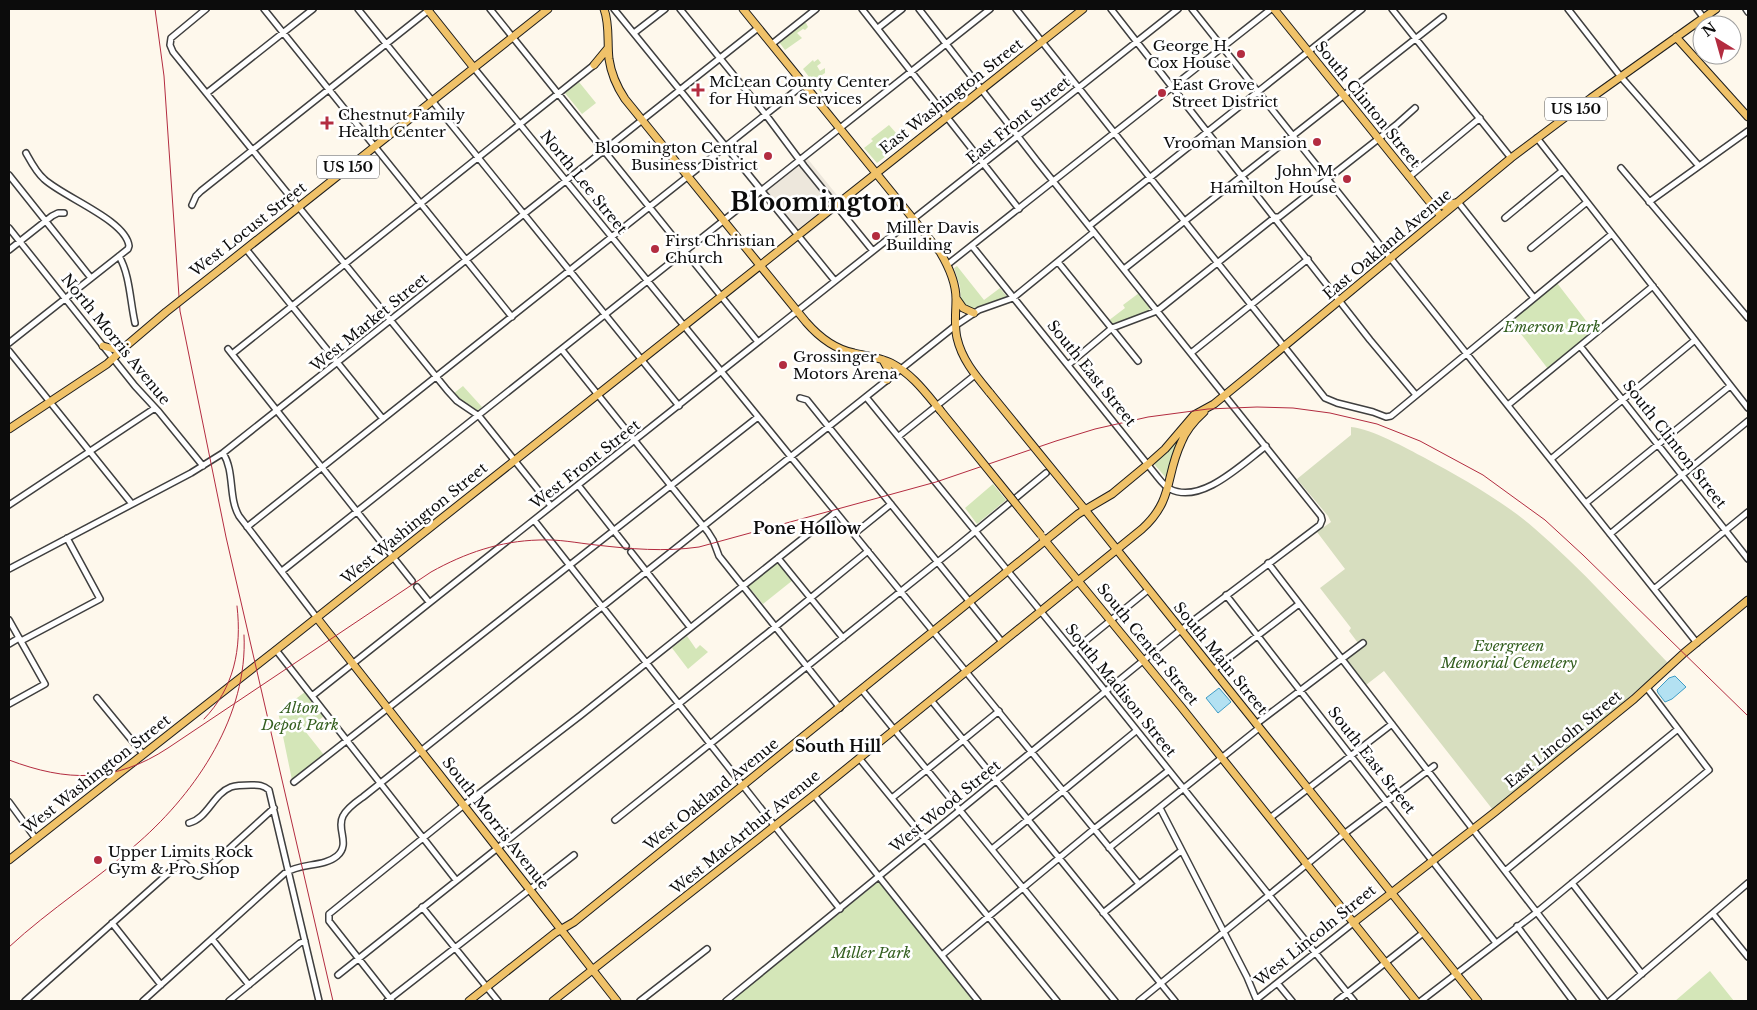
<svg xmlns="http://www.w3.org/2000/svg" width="1757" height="1010" font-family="'Libre Baskerville',serif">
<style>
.green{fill:#d4e6b8}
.cemetery{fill:#d7debf}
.plaza{fill:#ede7dc}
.water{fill:#b3e1f2;stroke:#3f9cc5}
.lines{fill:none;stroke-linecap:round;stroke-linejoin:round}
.minor-casing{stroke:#3f3f3f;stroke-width:8}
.major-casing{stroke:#1d1d1d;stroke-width:9}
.minor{stroke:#fff;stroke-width:5}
.major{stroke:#f0c269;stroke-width:7}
.rail{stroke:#b32c40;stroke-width:1}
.major-bridge-casing{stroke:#1d1d1d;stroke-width:9;stroke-linecap:butt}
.major-bridge{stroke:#f0c269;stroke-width:7}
.poi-dot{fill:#b32c40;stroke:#fff;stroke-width:2}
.labels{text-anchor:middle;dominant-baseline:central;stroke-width:5;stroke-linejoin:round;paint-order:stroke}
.shield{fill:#fff;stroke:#555;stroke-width:1}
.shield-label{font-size:14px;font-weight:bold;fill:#0c0c0c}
.poi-label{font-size:15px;fill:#0c0c0c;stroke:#fff;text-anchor:start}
.street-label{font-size:15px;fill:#0c0c0c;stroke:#fff}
.park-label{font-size:15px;font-style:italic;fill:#345f20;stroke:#fff}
.neighbourhood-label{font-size:16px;font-weight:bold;fill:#0c0c0c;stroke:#fff}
.town-label{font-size:25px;font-weight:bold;fill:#0c0c0c;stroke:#fff}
</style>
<rect width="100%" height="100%" fill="#fef8ec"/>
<!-- green -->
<path class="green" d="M803,23H806L808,27L805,30L803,29L797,33L802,38L785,50L779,42Z
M818,59L821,63L817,66L820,71L825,68V73C819,76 819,81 818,87H820L822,94L803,69L813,60L814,62Z
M579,82L596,103L582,114L565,93Z
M889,125L904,142L877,163L864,148L873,141L871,139Z
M957,266L984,300L1000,288L1007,297L971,309L967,308L961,302L960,286L954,268Z
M1557,283L1594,331L1548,369L1511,321Z
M1139,293L1150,308L1148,312L1114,323L1112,324L1108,321L1125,308L1123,305Z
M463,386L482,407L477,411L453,394Z
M1175,443L1177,444L1167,479L1154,464Z
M993,484L1006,500L977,524L965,508Z
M778,562L793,580L763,604L748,586Z
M687,636L696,649L700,645L708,652L688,669L672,648Z
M305,692L324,716L305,731L324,755L292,780L278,712Z
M878,882L881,883L974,1001H731Z
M1710,971L1734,1001H1675Z"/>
<!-- cemetery -->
<path class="cemetery" d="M1351,427C1372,429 1406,448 1425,458C1460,477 1503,501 1534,528C1582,569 1624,617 1668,663L1602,721L1493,810L1384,671L1366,685L1346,659L1361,647L1349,631L1351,628L1320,588L1345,569L1317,532L1331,522L1328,516L1297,479L1351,435Z"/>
<!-- plaza -->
<path class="plaza" d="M803,153L845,205L798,242L756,190Z"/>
<!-- water -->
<path class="water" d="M1675,676L1686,687L1672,699L1665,702L1658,693L1657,690L1669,678Z
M1219,688L1231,702L1218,713L1206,698Z"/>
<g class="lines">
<!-- minor casing -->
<g class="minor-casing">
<path id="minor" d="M206,9L171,38L170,45L173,52L447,390L457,401L479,416L551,506
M264,9L512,317
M358,9L679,406
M490,9L758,342
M614,9L835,281
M680,9L766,115L804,166L873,251
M862,9L1019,209
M1016,9L1321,393L1325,398L1337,403L1373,412L1386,417L1391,416L1612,234
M1111,9L1370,340L1416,395
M1192,9L1697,643
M1392,9L1511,158
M1568,9L1621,77L1699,166
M1697,9L1703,17
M1746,9L1748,12
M878,28L902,9
M634,33L665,9
M772,44L816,9
M474,68L1139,884
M207,93L313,9
M1537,138L1748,408
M1621,168L1748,318
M9,175L91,278
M1409,177L1480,118
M1458,202L1534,298
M1649,202L1748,131
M192,205L196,196L201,191L430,9
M1505,218L1562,171
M1089,226L1362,9
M9,228L135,386L159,412L203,466
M972,246L1156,475C1160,480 1164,486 1170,489C1201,505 1242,464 1266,446
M1531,248L1587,202
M246,249L383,419
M9,250L52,216L58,213H64
M119,256C130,275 130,301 135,323
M1058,262L1138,361
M947,265L1271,9
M1124,269L1443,17
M9,343L128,249L129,246C126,220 63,197 44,179C36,172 31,162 26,153
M1580,346L1748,559
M228,349L412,581
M562,350L708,532L713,540L719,556L840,708
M9,351L132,504
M1191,353L1308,259
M232,354L594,65
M1068,365L1112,328L1157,311L1275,217H1279L1396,125L1415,108
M866,397L1082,662L1354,1001
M800,398L807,400L1002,642
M1508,405L1653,286
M899,436L975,375
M223,453C235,472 228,497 239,516L317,618
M1551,459L1695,340
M578,485L626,546
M1586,503L1730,386
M9,505L155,408
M534,520L840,909
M247,527L804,84
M854,534L891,504
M1610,534L1748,421
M631,552L690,627
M778,558L843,638
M1268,563L1605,1001
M9,569L191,473L223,453L758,28
M282,571L990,9
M417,587L429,602
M1654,589L1748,512
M1226,595L1496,943
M9,620L45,684L9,704
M21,641L100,599L67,538
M9,644L19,638
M276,650L456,880
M1073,651L1148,590
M1213,670L1299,604
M862,690L1115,1001
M312,696L1178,9
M97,698L143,754
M931,700L1175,1001
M1256,724L1363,643
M859,758L1057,1001
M294,782L758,417
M814,795L978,1001
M892,798L999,711
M9,802L36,839
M1160,808L1247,977L1257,1001
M1270,818L1392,724
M615,820L955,548L1046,473
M189,823C208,818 213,794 231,787C237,785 244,785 251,785C259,785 263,785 269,790L319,1001
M1109,848L1259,728
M992,849L1136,731
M1505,871L1678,729
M1572,883L1642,974
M422,907L498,1001
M1103,913L1181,851
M1713,914L1748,957
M112,923L161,985
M1517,926L1573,1001
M212,939L249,985
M942,955L1094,829L1168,771
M338,975L769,632L868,551
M1278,984L1292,1001
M1257,999L1353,923
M25,1001L181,862C189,863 191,875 199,876L274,808
M143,1001L285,873C300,863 324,867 337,856C351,844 336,829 343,816C347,808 356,802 363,797L955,326L979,310L1013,298L1094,232
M229,1001L300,943L305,941
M387,1001L574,855
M392,1001L329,921V914L464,805L581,715L836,512
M640,1001L707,949
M726,1001L1177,633L1320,525L1322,520L1321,516L1037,161L919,9
M1139,1001L1344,834L1434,766
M1337,1001L1423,933
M1421,1001L1537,912L1709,770L1647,688
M1610,1001L1748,883"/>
</g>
<!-- major casing -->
<g class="major-casing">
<path id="major" d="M427,9L474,68
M604,9C610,25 607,42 609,59C611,73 617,87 625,99L806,322C819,337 834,349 854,353C866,356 879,357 891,363C912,374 925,392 940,410
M743,9L940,252C949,267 956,282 956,299C956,312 954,325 957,338C962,360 976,376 990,393
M1274,9L1441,216
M1676,37L1748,117
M594,65L608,48
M1431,204L1444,206L1455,203
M223,267L548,9
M956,298L963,308L974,313
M103,346L121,351
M883,360L889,371L887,380
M9,429L107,364L126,346
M1082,506L1478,1001
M1043,538L1182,708L1416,1001
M317,618L617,1001
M9,860L276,650L1083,9
M1353,923L1495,812L1634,699L1684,653L1748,600
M469,1001L555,933L574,922L1078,514L1112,494L1147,465L1165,449L1194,415L1214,404L1252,373L1511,158L1591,98L1716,9
M553,1001L814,795L1142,529C1174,500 1165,477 1181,443C1186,430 1194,421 1204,412"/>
</g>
<!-- minor -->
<use href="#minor" class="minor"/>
<!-- major -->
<use href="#major" class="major"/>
<!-- rail -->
<path class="rail" d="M155,9L164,76L180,311L226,537L333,1001
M204,719C234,688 242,649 237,606
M9,760C67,782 115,783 168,748L431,572C465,553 500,541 539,540C559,539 577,543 596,545C631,549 664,552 699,547L936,482L1056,441L1095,429L1148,417L1208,409L1257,407L1293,408L1330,413L1377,424L1420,441L1483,475L1516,499L1545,520L1583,555L1748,716
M9,947C50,909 98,879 139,842C197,791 248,715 244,635"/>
<!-- major-bridge casing -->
<g class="major-bridge-casing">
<path id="major-bridge" d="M126,346L166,312L223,267
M990,393L1082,506
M940,410L1041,535"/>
</g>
<!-- major-bridge -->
<use href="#major-bridge" class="major-bridge"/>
</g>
<!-- markers -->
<g class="poi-dot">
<circle cx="1241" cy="54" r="5"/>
<path d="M695.5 82.5h5v5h5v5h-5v5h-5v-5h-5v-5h5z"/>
<circle cx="1162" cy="93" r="5"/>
<path d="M324.5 115.5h5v5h5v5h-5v5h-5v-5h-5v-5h5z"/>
<circle cx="1317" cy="142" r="5"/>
<circle cx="768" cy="156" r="5"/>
<circle cx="1347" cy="179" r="5"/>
<circle cx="876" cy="236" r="5"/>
<circle cx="655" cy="249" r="5"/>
<circle cx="783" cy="365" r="5"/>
<circle cx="98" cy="860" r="5"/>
</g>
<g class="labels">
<!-- shield labels -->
<g class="shield">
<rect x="1545" y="97.5" width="62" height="23" rx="4"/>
<rect x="317" y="155.5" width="62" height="23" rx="4"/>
</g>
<g class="shield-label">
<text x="1576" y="109">US 150</text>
<text x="348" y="167">US 150</text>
</g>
<!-- poi labels -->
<g class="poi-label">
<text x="1231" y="45" text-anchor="end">George H.<tspan x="1231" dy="17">Cox House</tspan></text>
<text x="709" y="81">McLean County Center<tspan x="709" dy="17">for Human Services</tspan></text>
<text x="1172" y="84">East Grove<tspan x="1172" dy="17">Street District</tspan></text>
<text x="338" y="114">Chestnut Family<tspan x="338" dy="17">Health Center</tspan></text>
<text x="1307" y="142" text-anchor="end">Vrooman Mansion</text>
<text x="758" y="147" text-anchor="end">Bloomington Central<tspan x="758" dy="17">Business District</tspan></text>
<text x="1337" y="170" text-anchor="end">John M.<tspan x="1337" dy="17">Hamilton House</tspan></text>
<text x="886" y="227">Miller Davis<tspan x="886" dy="17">Building</tspan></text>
<text x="665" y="240">First Christian<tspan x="665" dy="17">Church</tspan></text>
<text x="793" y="356">Grossinger<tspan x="793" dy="17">Motors Arena</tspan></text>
<text x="108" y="851">Upper Limits Rock<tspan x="108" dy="17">Gym &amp; Pro Shop</tspan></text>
</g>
<!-- street labels -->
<g class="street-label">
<text transform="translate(951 96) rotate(-38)">East Washington Street</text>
<text transform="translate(1368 104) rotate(51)">South Clinton Street</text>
<text transform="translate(1018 120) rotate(-39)">East Front Street</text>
<text transform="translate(584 182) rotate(51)">North Lee Street</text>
<text transform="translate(248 229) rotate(-38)">West Locust Street</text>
<text transform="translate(1387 244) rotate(-40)">East Oakland Avenue</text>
<text transform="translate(369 322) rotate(-39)">West Market Street</text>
<text transform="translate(116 339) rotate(51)">North Morris Avenue</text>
<text transform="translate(1092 373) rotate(51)">South East Street</text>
<text transform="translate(1675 444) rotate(52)">South Clinton Street</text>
<text transform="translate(585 464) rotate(-38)">West Front Street</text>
<text transform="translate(414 523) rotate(-39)">West Washington Street</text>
<text transform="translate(1148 644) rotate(51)">South Center Street</text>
<text transform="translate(1221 658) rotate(51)">South Main Street</text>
<text transform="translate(1121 690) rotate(51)">South Madison Street</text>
<text transform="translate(1563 739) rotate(-39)">East Lincoln Street</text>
<text transform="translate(1372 760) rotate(52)">South East Street</text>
<text transform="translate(96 774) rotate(-38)">West Washington Street</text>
<text transform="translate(711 794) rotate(-39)">West Oakland Avenue</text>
<text transform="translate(945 806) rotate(-39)">West Wood Street</text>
<text transform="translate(496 823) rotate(52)">South Morris Avenue</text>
<text transform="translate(745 832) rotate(-39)">West MacArthur Avenue</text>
<text transform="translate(1315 935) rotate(-39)">West Lincoln Street</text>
</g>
<!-- park labels -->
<g class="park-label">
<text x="1552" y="326">Emerson Park</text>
<text x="1509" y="645">Evergreen<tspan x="1509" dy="17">Memorial Cemetery</tspan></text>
<text x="300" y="707">Alton<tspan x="300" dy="17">Depot Park</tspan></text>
<text x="871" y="952">Miller Park</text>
</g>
<!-- neighbourhood labels -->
<g class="neighbourhood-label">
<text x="807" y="528">Pone Hollow</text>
<text x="838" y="746">South Hill</text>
</g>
<!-- town labels -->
<g class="town-label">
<text x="818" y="202">Bloomington</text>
</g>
</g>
<!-- border -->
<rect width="1757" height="1010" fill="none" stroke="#0c0c0c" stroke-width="20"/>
<!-- north arrow -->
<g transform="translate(1717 40) rotate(323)"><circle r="24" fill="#ffffff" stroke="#9e9e9e"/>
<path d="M0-4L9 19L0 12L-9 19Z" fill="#b32c40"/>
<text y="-8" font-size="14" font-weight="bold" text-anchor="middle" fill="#0c0c0c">N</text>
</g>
</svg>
